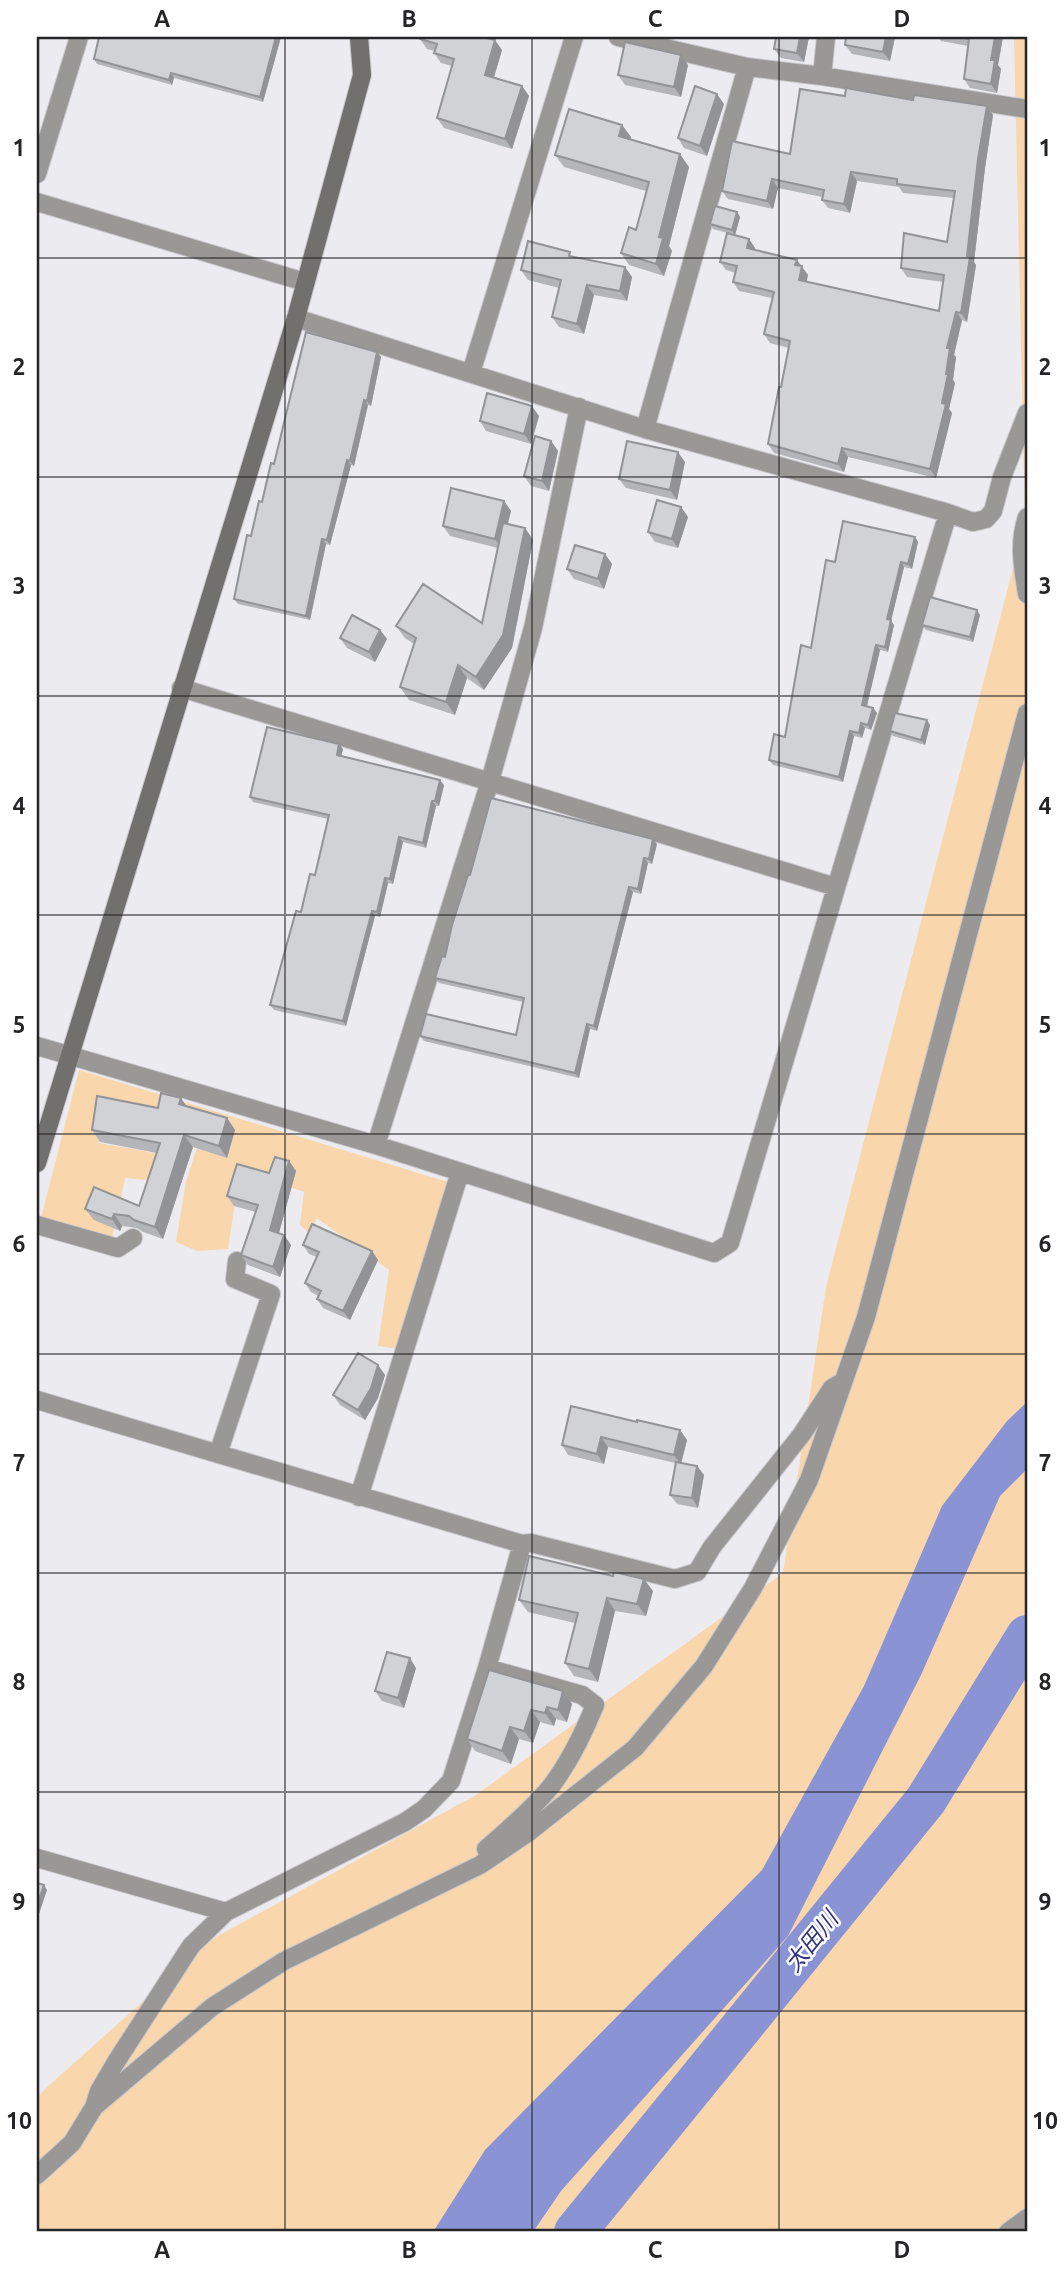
<svg xmlns="http://www.w3.org/2000/svg" width="1064" height="2269" font-family="Ubuntu,'Noto Sans JP',sans-serif">
<style>
.green{fill:#f9d6ab}
.water{fill:#8a94d5}
.lines{fill:none;stroke-linecap:round;stroke-linejoin:round}
.river{stroke:#8a94d5;stroke-width:42}
.street-casing{stroke:#c8c8cc;stroke-width:20}
.secondary-casing{stroke:#c8c8cc;stroke-width:20}
.street{stroke:#999897;stroke-width:18}
.secondary{stroke:#72706e;stroke-width:18}
.wall{fill:#b4b5b8}
.shaded-wall{fill:#929396}
.building{fill:#d1d2d6;stroke:#929396;stroke-width:2}
.grid{fill:none;stroke:#252527;stroke-width:2;stroke-opacity:0.55}
.labels{text-anchor:middle;dominant-baseline:central;stroke-width:5;stroke-linejoin:round;paint-order:stroke}
.water-label{font-size:23px;font-style:italic;fill:#333582;stroke:#fff}
.neatline{fill:none;stroke:#252527;stroke-width:2.5}
.grid-label{font-size:23px;text-anchor:middle;font-weight:bold;fill:#252527}
</style>
<rect width="100%" height="100%" fill="#ececf0"/>
<!-- green -->
<path class="green" d="M1014,37H1027V2232H37V2098L45,2089L214,1938L476,1795L783,1573L826,1287L1025,522Z
M79,1070L448,1182L405,1350L378,1346L389,1270L317,1218L310,1234L300,1225L304,1192L240,1169L228,1249L197,1251L176,1242L186,1182L199,1141L106,1108L99,1143L160,1154L148,1180L125,1178L112,1238L41,1218Z"/>
<!-- water -->
<path class="water" d="M1027,1402V1469L1000,1496L921,1675L788,1936L561,2191L533,2232H433L485,2150L762,1870L864,1686L942,1506L1007,1421Z"/>
<g class="lines">
<!-- river -->
<path class="river" d="M575,2232L926,1800L1027,1636"/>
<!-- street casing -->
<g class="street-casing">
<path id="street" d="M618,37L747,67L822,76L1027,109
M822,76L826,37
M37,174L79,37
M37,202L305,282
M296,318L645,429L948,513L973,522L986,519L993,511L1002,477L1027,413
M471,373L574,37
M645,429L747,67
M1027,517C1018,543 1023,569 1027,594
M181,688L836,887
M37,1046L376,1145L714,1253L730,1243L948,513
M376,1145L490,781L533,628L579,407
M37,1225L118,1248L133,1238
M37,1400L522,1544L531,1543L675,1579L697,1572L712,1547L802,1434L832,1388L839,1384
M218,1454L271,1294L235,1279L237,1261
M359,1497L460,1172
M487,1668L582,1695L595,1705C584,1732 570,1761 552,1785C533,1809 508,1829 486,1849L488,1854
M37,1858L226,1912
M94,2107L212,2007L284,1961L480,1865L529,1832L635,1748L704,1666L753,1588L809,1480L866,1317L1027,713
M37,2175L72,2143L94,2107L99,2091L116,2062L191,1946L226,1912L405,1822L424,1809L451,1781L487,1668L522,1544
M1008,2232L1027,2218"/>
</g>
<!-- secondary casing -->
<g class="secondary-casing">
<path id="secondary" d="M37,1163L296,318L362,75L359,37"/>
</g>
<!-- street -->
<use href="#street" class="street"/>
<!-- secondary -->
<use href="#secondary" class="secondary"/>
</g>
<!-- wall -->
<path class="wall" d="M281,37L263,102L174,78L172,85L97,64L94,59Z
M809,37L804,62L781,58L774,49Z
M846,37H895L890,61L852,54L845,45Z
M938,37H1003L998,65L1001,69L997,93L970,88L964,79L968,46L941,41Z
M420,39L502,50L494,77L522,86L529,96L512,149L444,128L437,118L452,66L441,63L434,53L435,51L427,49Z
M688,65L681,97L625,85L618,75Z
M845,96L987,106L993,115L985,168L974,262L976,265L967,322L962,320L954,355L956,357L953,380L955,383L949,409L952,413L936,478L848,457L844,472L774,453L768,444L781,387L789,348L770,343L764,334L772,298L739,291L733,282L736,273L726,270L720,262L749,239L755,248V250L801,266L808,275L806,282L939,311L943,282L907,277L901,268L947,242L954,198L903,193L899,187L857,181L850,213L828,208L822,200V197L778,188L773,209L728,199L722,191L790,154Z
M724,104L707,156L684,148L678,138Z
M622,125L631,137V140L689,167L669,246L672,251L664,276L629,265L621,253L636,230L646,191L564,167L555,155Z
M737,212L740,217L735,235L713,229L710,224Z
M573,257L625,267L632,277L627,301L594,295L584,334L559,327L552,317L559,288L528,280L521,270Z
M377,352L381,357L371,406L368,405L354,466L351,465L330,545L326,544L310,620L238,604L234,599L274,464Z
M539,416L531,444L486,431L480,421Z
M551,441L558,451L549,491L531,486L524,476Z
M685,462L677,500L626,488L619,479Z
M504,501L511,511L507,524L525,528L533,540L512,648L484,690L467,678L455,715L409,700L400,687L414,644L405,638L396,626L482,623L498,548L450,536L443,526Z
M681,507L688,517L678,548L655,542L648,532Z
M915,537L918,542L912,569L904,567L891,621L894,625L888,652L880,650L867,706L873,708L877,713L871,730L865,728L862,738L854,736L843,782L773,765L769,760L785,737L835,562Z
M605,554L612,564L604,589L574,579L567,569Z
M980,615L973,642L926,630L922,625Z
M380,630L387,639L375,662L347,648L340,638Z
M930,725L925,745L893,736L890,731Z
M343,749L341,756L444,785L439,806H436L426,848L403,842L393,884L388,883L380,917L375,916L346,1026L274,1010L270,1005L301,912L315,875L328,819L253,802L250,797Z
M657,844L652,864L648,863L641,894L633,892L597,1031L590,1029L579,1078L424,1041L420,1036L516,1035L523,1002L439,983L435,978L445,957L470,875Z
M187,1106L227,1118L235,1130L227,1158L193,1147L163,1239L143,1232L137,1228L122,1226L120,1231L94,1220L85,1209L139,1206L157,1153L100,1142L92,1130L158,1108Z
M289,1161L296,1171L279,1233L284,1235L291,1245L280,1277L248,1265L241,1255L256,1212L234,1206L227,1196Z
M303,1245L372,1251L378,1260L350,1320L323,1308L317,1299L318,1296L311,1292L305,1283L317,1257L309,1254Z
M378,1365L385,1375L378,1398L365,1420L340,1405L333,1395Z
M637,1422L680,1430L687,1440L681,1463L697,1466L704,1475L698,1508L677,1504L670,1495L675,1463L608,1447L604,1464L568,1455L562,1445Z
M653,1591L646,1616L615,1611L598,1682L574,1676L565,1663L575,1623L528,1612L519,1600Z
M416,1668L404,1708L382,1701L375,1691Z
M563,1691L572,1704L567,1722L556,1719L554,1726L540,1722L533,1743L519,1739L511,1764L475,1751L467,1739Z"/>
<!-- shaded-wall -->
<path class="shaded-wall" d="M276,37H281L263,102L260,97Z
M800,37H809L804,62L797,53Z
M886,37H895L890,61L883,52Z
M995,37H1003L998,65L1001,69L997,93L991,84V60Z
M495,40L502,50L492,84L485,75Z
M681,55L688,65L681,97L674,87Z
M171,73L174,78L172,85L169,80Z
M522,86L529,96L512,149L505,139Z
M717,94L724,104L707,156L700,146Z
M987,106L993,115L985,168L974,262L976,265L967,322L961,313L978,159Z
M622,125L631,137L628,149L619,136Z
M680,154L689,167L669,246L672,251L664,276L656,264L659,237Z
M851,172L857,181L850,213L844,204Z
M772,179L778,188L773,209L767,201Z
M737,212L740,217L735,235L732,230Z
M749,239L755,248L753,257L747,248Z
M797,260L808,275L805,289L799,280L795,265Z
M625,267L632,277L627,301L620,291Z
M587,285L594,295L584,334L577,324Z
M956,312L962,320L954,355L956,357L953,380L955,383L949,409L952,413L936,478L930,469L942,403L946,374L947,348Z
M377,352L381,357L371,406L367,401Z
M364,400L368,405L354,466L350,461Z
M532,406L539,416L531,444L524,434Z
M551,441L558,451L549,491L542,481Z
M842,448L848,457L844,472L838,464Z
M678,452L685,462L677,500L670,490Z
M347,460L351,465L330,545L327,540Z
M504,501L511,511L502,549L495,539Z
M681,507L688,517L678,548L672,539Z
M525,528L533,540L512,648L484,690L476,677Z
M915,537L918,542L912,569L908,564Z
M322,539L326,544L310,620L306,616Z
M605,554L612,564L604,589L598,579Z
M901,562L904,567L891,621L894,625L888,652L885,647L887,619Z
M977,610L980,615L973,642L970,637Z
M380,630L387,639L375,662L369,652Z
M876,645L880,650L866,710L862,705Z
M458,665L467,678L455,715L446,702Z
M873,708L877,713L871,730L868,725Z
M927,720L930,725L925,745L921,740Z
M861,723L865,728L862,738L859,733Z
M850,731L854,736L843,782L839,777Z
M339,744L343,749L340,760L337,755Z
M440,780L444,785L439,806L435,801Z
M432,801L436,806L426,848L423,843Z
M399,837L403,842L393,884L390,879Z
M653,839L657,844L652,864L649,859Z
M644,858L648,863L641,894L638,889Z
M385,878L388,883L380,917L377,912Z
M629,887L633,892L597,1031L594,1026Z
M372,911L375,916L346,1026L343,1021Z
M587,1024L590,1029L579,1078L575,1073Z
M181,1098L189,1110L179,1104Z
M227,1118L235,1130L227,1158L219,1146Z
M184,1135L193,1147L163,1239L155,1227Z
M289,1161L296,1171L277,1240L270,1230Z
M114,1214L122,1226L120,1231L112,1219Z
M284,1235L291,1245L280,1277L273,1267Z
M372,1251L378,1260L350,1320L343,1311Z
M378,1365L385,1375L378,1398L365,1420L358,1410Z
M680,1430L687,1440L681,1464L674,1455Z
M601,1437L608,1447L604,1464L597,1454Z
M697,1466L704,1475L698,1508L692,1498Z
M644,1579L653,1591L646,1616L637,1604Z
M607,1598L615,1611L598,1682L589,1669Z
M410,1658L416,1668L404,1708L398,1698Z
M563,1691L572,1704L567,1722L558,1710Z
M547,1707L556,1719L554,1726L545,1713Z
M531,1710L540,1722L533,1743L524,1731Z
M510,1727L519,1739L511,1764L502,1751Z
M44,1885L47,1890L37,1920V1905Z"/>
<!-- building -->
<path class="building" d="M99,37H276L260,97L171,73L169,80L94,59Z
M421,37H482L495,40L485,75L522,86L505,139L437,118L454,59L434,53L437,44L420,39Z
M776,37H800L797,53L774,49Z
M846,37H886L883,52L845,45Z
M960,37H995L991,60H995L991,84L964,79L969,39Z
M625,42L681,55L674,87L618,75Z
M695,86L717,94L700,146L678,138Z
M846,88L913,100L914,95L987,106L978,159L967,256L970,257L961,313L956,312L947,348H950L946,374H948L942,403L946,404L930,469L842,448L838,464L768,444L779,387H781L790,341L764,334L774,292L733,282L737,266L720,262L727,233L749,239L747,248L797,260L795,265L802,266L799,280L939,311L944,275L901,268L904,233L947,242L955,191L897,184V179L851,172L844,204L822,200L824,190L772,179L767,201L722,191L732,141L790,154L800,89L845,96Z
M569,109L622,125L619,136L680,154L659,237L663,238L656,264L621,253L629,227L636,230L649,182L555,155Z
M715,206L737,212L732,230L710,224Z
M528,241L570,252L569,256L625,267L620,291L587,285L577,324L552,317L561,280L521,270Z
M306,332L377,352L367,401L364,400L350,461L347,460L327,540L322,539L306,616L234,599L247,535L251,536L259,501L262,502L271,463L274,464Z
M487,393L532,406L524,434L480,421Z
M535,436L551,441L542,481L524,476Z
M627,441L678,452L670,490L619,479Z
M451,488L504,501L495,539L443,526Z
M657,500L681,507L672,539L648,532Z
M843,521L915,537L908,564L901,562L887,619L891,620L885,647L876,645L862,705L873,708L868,725L861,723L859,733L850,731L839,777L769,760L774,734L785,737L801,645L811,648L826,560L835,562Z
M503,523L525,528L503,635L476,677L458,665L446,702L400,687L416,638L396,626L423,584L482,623Z
M575,545L605,554L598,579L567,569Z
M930,597L977,610L970,637L922,625Z
M352,615L380,630L369,652L340,638Z
M895,713L927,720L921,740L890,731Z
M267,727L339,744L337,755L440,780L435,801H432L423,843L399,837L390,879L385,878L377,912L372,911L343,1021L270,1005L296,911L301,912L310,874L315,875L329,815L250,797Z
M491,798L653,839L649,859L644,858L638,889L629,887L594,1026L587,1024L575,1073L420,1036L426,1014L516,1035L524,998L435,978L442,956L445,957L452,925L468,875H470Z
M161,1093L181,1098L179,1104L227,1118L219,1146L184,1135L155,1227L134,1220L129,1216L114,1214L112,1219L85,1209L94,1187L139,1206L160,1143L92,1130L97,1096L158,1108Z
M275,1157L289,1161L270,1230L284,1235L273,1267L241,1255L258,1205L227,1196L237,1164L269,1173Z
M312,1224L372,1251L343,1311L317,1299L321,1291L305,1283L319,1252L303,1245Z
M358,1353L378,1365L371,1388L358,1410L333,1395Z
M571,1406L637,1422V1420L680,1430L674,1455L601,1437L597,1454L562,1445Z
M676,1462L697,1466L692,1498L670,1495Z
M529,1556L613,1576L614,1572L644,1579L637,1604L607,1598L589,1669L565,1663L578,1613L519,1600Z
M387,1652L410,1658L398,1698L375,1691Z
M489,1670L563,1691L558,1710L547,1707L545,1713L531,1710L524,1731L510,1727L502,1751L467,1739Z
M37,1883L44,1885L37,1905Z"/>
<!-- grid -->
<path class="grid" d="M285,37V2232M532,37V2232M779,37V2232M37,258H1027M37,477H1027M37,696H1027M37,915H1027M37,1134H1027M37,1354H1027M37,1573H1027M37,1792H1027M37,2011H1027"/>
<g class="labels">
<!-- water labels -->
<g class="water-label">
<text transform="translate(811 1941) rotate(-51)">太田川</text>
</g>
</g>
<!-- border -->
<rect width="1064" height="2269" fill="none" stroke="#ffffff" stroke-width="77"/>
<rect x="38" y="38" width="988" height="2192" class="neatline"/>
<g class="grid-label">
<text x="162" y="27">A</text>
<text x="409" y="27">B</text>
<text x="655" y="27">C</text>
<text x="902" y="27">D</text>
<text x="19" y="156">1</text>
<text x="1045" y="156">1</text>
<text x="19" y="375">2</text>
<text x="1045" y="375">2</text>
<text x="19" y="594">3</text>
<text x="1045" y="594">3</text>
<text x="19" y="814">4</text>
<text x="1045" y="814">4</text>
<text x="19" y="1033">5</text>
<text x="1045" y="1033">5</text>
<text x="19" y="1252">6</text>
<text x="1045" y="1252">6</text>
<text x="19" y="1471">7</text>
<text x="1045" y="1471">7</text>
<text x="19" y="1690">8</text>
<text x="1045" y="1690">8</text>
<text x="19" y="1910">9</text>
<text x="1045" y="1910">9</text>
<text x="19" y="2129">10</text>
<text x="1045" y="2129">10</text>
<text x="162" y="2258">A</text>
<text x="409" y="2258">B</text>
<text x="655" y="2258">C</text>
<text x="902" y="2258">D</text>
</g>
</svg>
